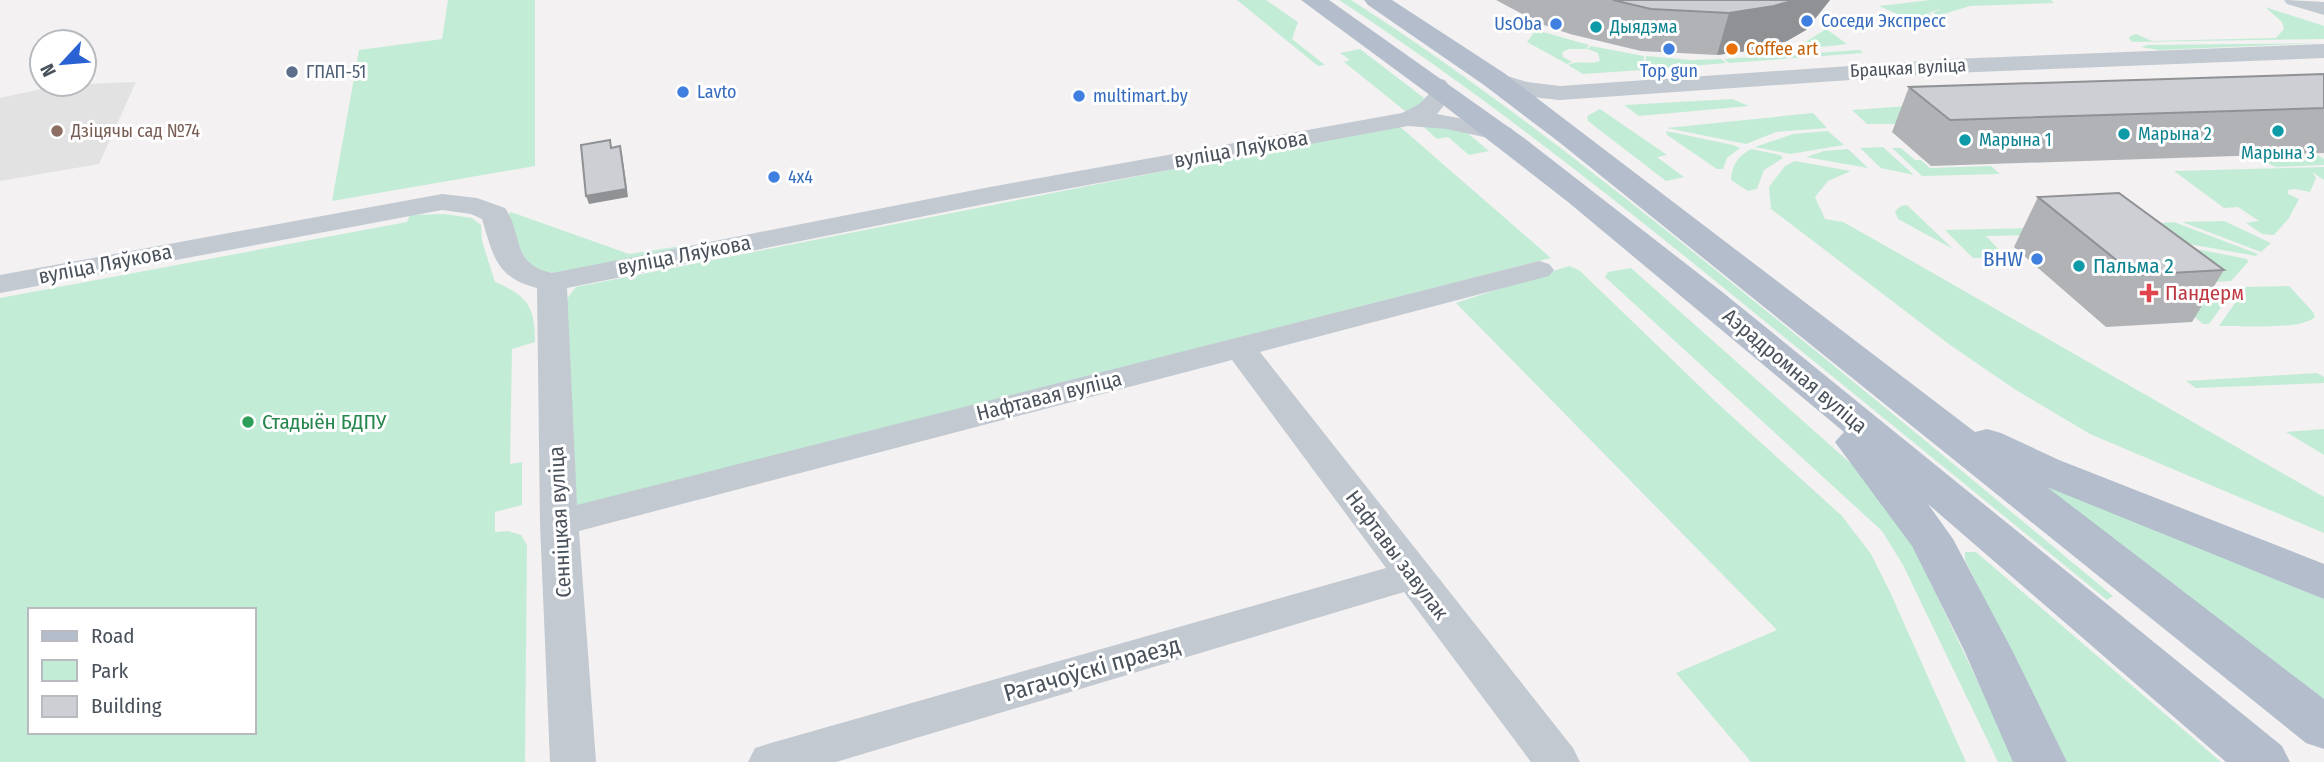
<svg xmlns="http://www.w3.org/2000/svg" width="2324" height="762" font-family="'Fira Sans Condensed',sans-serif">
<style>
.education{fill:#e3e2e2}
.green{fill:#c3ecd7;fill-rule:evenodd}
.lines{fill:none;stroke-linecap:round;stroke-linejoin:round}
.minor{fill:#c2c9d1;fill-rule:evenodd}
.major{fill:#b3bdcc;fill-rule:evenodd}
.wall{fill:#b1b2b6}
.shaded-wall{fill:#909194}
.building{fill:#cecfd4;stroke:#909194;stroke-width:2}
.shop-dot{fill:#3f7fe0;stroke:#fff;stroke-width:2.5}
.culture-dot{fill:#0f9aa8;stroke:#fff;stroke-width:2.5}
.food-dot{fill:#e8710a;stroke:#fff;stroke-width:2.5}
.service-dot{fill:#5c6f8a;stroke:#fff;stroke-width:2.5}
.education-dot{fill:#8d6e63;stroke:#fff;stroke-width:2.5}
.health-dot{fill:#e0444e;stroke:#fff;stroke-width:2.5}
.leisure-dot{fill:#2e9e5b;stroke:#fff;stroke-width:2.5}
.labels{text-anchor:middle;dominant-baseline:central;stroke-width:6;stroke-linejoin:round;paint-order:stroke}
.far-shop-label{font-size:18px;fill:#366cbe;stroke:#fff;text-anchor:start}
.far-culture-label{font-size:18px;fill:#0d838f;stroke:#fff;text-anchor:start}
.far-food-label{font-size:18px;fill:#c56008;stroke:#fff;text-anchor:start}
.far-street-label{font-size:18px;fill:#4a525c;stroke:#fff}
.far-service-label{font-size:18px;fill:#4e5e75;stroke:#fff;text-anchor:start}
.far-education-label{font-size:18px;fill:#785e54;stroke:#fff;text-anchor:start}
.street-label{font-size:21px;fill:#4a525c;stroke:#fff}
.shop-label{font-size:21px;fill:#366cbe;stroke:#fff;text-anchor:end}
.culture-label{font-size:21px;fill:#0d838f;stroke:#fff;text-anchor:start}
.health-label{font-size:21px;fill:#be3a42;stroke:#fff;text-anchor:start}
.leisure-label{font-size:21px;fill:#27864d;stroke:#fff;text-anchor:start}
.near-street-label{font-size:24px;fill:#4a525c;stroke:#fff}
</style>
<rect width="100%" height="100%" fill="#f3f1f1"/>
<!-- education -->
<path class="education" d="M136,82L99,164L0,181V98L59,85Z"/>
<!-- green -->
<path class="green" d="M448,0H535V166L332,201L359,50L442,39Z
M1237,0H1266L1298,22L1292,39L1325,65L1318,66Z
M1339,0H1351C1485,86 1609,184 1733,284C1861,387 1987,492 2113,596L2107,600C1992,506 1877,413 1762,319C1625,207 1487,97 1339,0Z
M1931,0H2051L2054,3L1970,6L1937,16L1933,13L1942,8L1929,13L1934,17L1907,18L1879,6Z
M2265,7L2324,26V39L2133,42L2130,40L2129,37L2136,34L2152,41L2276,38L2284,29L2282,22Z
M1826,29L1847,44L1793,50Z
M1536,30L1589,45L1586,49H1569L1562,52L1563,57L1572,62L1567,64L1527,42Z
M2324,43L2159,50L2141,47L2148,45Z
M1591,46L1644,56L1643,70L1583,74L1568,65C1577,60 1590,65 1600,61L1598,53L1587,49Z
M1360,49L1424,98L1420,105L1405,111L1344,62L1350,60L1340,53Z
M1860,50L1863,53L1729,63L1724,59Z
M1646,56L1691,60L1721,59L1726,63L1645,70Z
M1732,99L1749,106L1639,116L1624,105Z
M1978,101L1900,124H1867L1852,110Z
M1600,109L1667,155L1657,157L1684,177L1666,181L1588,121L1587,116Z
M1813,113L1827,128L1776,132L1746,144L1667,128Z
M1419,123L1466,132L1489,151L1469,155L1448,137L1437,139Z
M1398,125L1551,258L577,506L560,308L576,287Z
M1666,131L1733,145L1740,148L1727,158L1723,169H1717L1667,135Z
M1828,131L1844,145L1790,154L1755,147L1793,134Z
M1883,147L1914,175L1881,168L1860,148Z
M1892,148H1901L1915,160H1921L1930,168L1991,166L2000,174L1922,176Z
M1751,149L1780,155L1783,158L1764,170L1757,189L1748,191L1731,180C1732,165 1737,157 1751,149Z
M1848,149L1868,168L1806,157L1824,151Z
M2316,154L2324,159V165L2276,167L2252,156Z
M1795,161L1851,171L1828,181L1815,197L1825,219L1843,222L1884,245L2324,497V533L2090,434L2016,390L1950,345L1771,209L1769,187L1785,166Z
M2324,167V180L2312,172L2316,178L2310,192L2295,189L2288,190V194L2299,199L2289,218L2274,235L2262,234L2246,223L2259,221L2238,207L2224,208L2174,171Z
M1907,205L1953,249L1898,219L1895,211L1901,206Z
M511,212L629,254L688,245V247L554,273L536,271L524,264L508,216Z
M444,214L472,218L481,225L482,241L495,282C528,296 535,307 535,342L512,349L510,464L522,462V505L495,512V532L508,531L521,535L527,545L525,762H0V298L407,222L410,215ZM30,610H254V732H30Z
M2224,221L2271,243L2261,252L2182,222Z
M2174,222L2258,254L2256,256L2150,237L2161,223Z
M2071,227L2080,234L1986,236L2006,257L1973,258L1945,230Z
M2146,239L2247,259L2248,262L2231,281L2181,284Z
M1569,266L1579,270L1716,402L1842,516L1871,554L1890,592L1966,762H1751L1676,673L1777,630L1456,303Z
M1631,268L1866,477L1904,527L2016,762H1998L1903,565L1882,531L1605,277L1608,272Z
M2289,286L2313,312L2315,317C2300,331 2241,325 2219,326L2246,287Z
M2236,287L2209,324H2203L2164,292Z
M2317,373L2324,377V383L2196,388L2186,381Z
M2324,429V455L2286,432Z
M2051,486L2324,598V712L2041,488Z
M1965,552H1976L2221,762H2065L1965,560Z"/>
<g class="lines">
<!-- minor -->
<path class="minor" d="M2284,0L2324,2V15L2287,4Z
M2324,44V58L1951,73L1560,100C1541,98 1494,95 1482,79L1486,74L1494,72L1527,82L1560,86L1951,59Z
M1437,78L1445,80L1454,93L1437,114L1511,128L1515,133L1511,138L1502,141L1447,129L1408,126L990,203L567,288L577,505L1539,261L1549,264L1554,270L1549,276L1260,352L1573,748L1580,762H1531L1404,592L836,762H748L755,748L771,743L1386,568L1232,360L579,531L596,762H550L540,523L537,288C496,278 493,255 482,219L471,214L442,210L0,293V275L442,194L477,198L505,208C524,235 510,264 552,273L990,187L1402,113L1419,104L1430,93L1425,85L1429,80Z"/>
<!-- major -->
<path class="major" d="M1301,0H1329L1524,138L1721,291L2282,746L2290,762H2226L1928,504L1953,539L2012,650L2067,762H2013L1964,650L1912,546L1835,442L1844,432L1568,202L1438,101Z
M1364,0H1392L1504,73L1975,432L1987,429L2001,433L2059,460L2324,564V599L2047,487L2324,699V749L2306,743L1559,142L1484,85L1368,5Z"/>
</g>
<!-- wall -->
<path class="wall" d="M1496,0H1830L1806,30L1787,41L1761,49L1717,55L1641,51L1570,34L1541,24Z
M2324,74V153L1931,166L1892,132L1909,87Z
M2038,197L2224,270L2192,322L2106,327L2014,247Z"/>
<!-- shaded-wall -->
<path class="shaded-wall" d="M1795,0H1830L1806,30L1787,41L1761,49L1717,55L1729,13Z
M620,146L622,154L628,197L589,204L586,196Z"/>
<!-- building -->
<path class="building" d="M1613,0H1795L1774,6L1729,13L1651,9Z
M2324,74V108L1950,120L1909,87Z
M610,140L611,148L620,146L626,189L586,196L581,145Z
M2119,193L2224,270L2135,275L2038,197Z"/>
<!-- markers -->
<g class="shop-dot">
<circle cx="1807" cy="21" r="7"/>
<circle cx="1556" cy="24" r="7"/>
<circle cx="1669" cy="49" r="7"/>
<circle cx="683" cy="92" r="7"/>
<circle cx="1079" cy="96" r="7"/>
<circle cx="774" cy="177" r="7"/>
<circle cx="2037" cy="259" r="7"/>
</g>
<g class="culture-dot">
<circle cx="1596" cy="27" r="7"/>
<circle cx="2278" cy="131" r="7"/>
<circle cx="2124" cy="134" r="7"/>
<circle cx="1965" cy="140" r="7"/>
<circle cx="2079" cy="266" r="7"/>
</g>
<circle class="food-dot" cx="1732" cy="49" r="7"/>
<circle class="service-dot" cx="292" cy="72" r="7"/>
<circle class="education-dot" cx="57" cy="131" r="7"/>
<path class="health-dot" d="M2145.5 282.5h7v7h7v7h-7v7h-7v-7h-7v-7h7z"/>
<circle class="leisure-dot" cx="248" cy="422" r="7"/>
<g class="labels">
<!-- far-shop labels -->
<g class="far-shop-label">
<text x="1821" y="21">Соседи Экспресс</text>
<text x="1542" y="24" text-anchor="end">UsOba</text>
<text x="1669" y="71" text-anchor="middle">Top gun</text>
<text x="697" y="92">Lavto</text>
<text x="1093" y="96">multimart.by</text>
<text x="788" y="177">4х4</text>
</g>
<!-- far-culture labels -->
<g class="far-culture-label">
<text x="1610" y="27">Дыядэма</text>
<text x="2138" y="134">Марына 2</text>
<text x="1979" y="140">Марына 1</text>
<text x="2278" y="153" text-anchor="middle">Марына 3</text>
</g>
<!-- far-food labels -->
<g class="far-food-label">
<text x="1746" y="49">Coffee art</text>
</g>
<!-- far-street labels -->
<g class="far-street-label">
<text transform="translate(1908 68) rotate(-3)">Брацкая вуліца</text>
</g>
<!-- far-service labels -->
<g class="far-service-label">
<text x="306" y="72">ГПАП-51</text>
</g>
<!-- far-education labels -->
<g class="far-education-label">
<text x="71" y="131">Дзіцячы сад №74</text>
</g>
<!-- street labels -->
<g class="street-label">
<text transform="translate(1241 149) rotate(-10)">вуліца Ляўкова</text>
<text transform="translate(684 255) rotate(-11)">вуліца Ляўкова</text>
<text transform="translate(105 264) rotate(-11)">вуліца Ляўкова</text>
<text transform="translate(1795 371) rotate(40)">Аэрадромная вуліца</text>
<text transform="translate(1049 396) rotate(-14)">Нафтавая вуліца</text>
<text transform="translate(560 522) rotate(-93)">Сенніцкая вуліца</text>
<text transform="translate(1397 555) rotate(53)">Нафтавы завулак</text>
</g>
<!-- shop labels -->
<g class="shop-label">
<text x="2023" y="259">BHW</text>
</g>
<!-- culture labels -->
<g class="culture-label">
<text x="2093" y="266">Пальма 2</text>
</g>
<!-- health labels -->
<g class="health-label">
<text x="2165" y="293">Пандерм</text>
</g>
<!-- leisure labels -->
<g class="leisure-label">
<text x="262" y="422">Стадыён БДПУ</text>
</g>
<!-- near-street labels -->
<g class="near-street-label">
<text transform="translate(1092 669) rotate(-16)">Рагачоўскі праезд</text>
</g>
</g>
<!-- legend -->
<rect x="28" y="608" width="228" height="126" fill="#ffffff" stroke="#b7babe" stroke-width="2"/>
<rect x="42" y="631" width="35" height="10" fill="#b3bdcc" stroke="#b7babe" stroke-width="2"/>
<text x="91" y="643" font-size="21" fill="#4a525c">Road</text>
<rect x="42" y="660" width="35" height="21" fill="#c3ecd7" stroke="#b7babe" stroke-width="2"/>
<text x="91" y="678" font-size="21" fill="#4a525c">Park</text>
<rect x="42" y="696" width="35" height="21" fill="#cecfd4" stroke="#b7babe" stroke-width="2"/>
<text x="91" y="713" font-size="21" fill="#4a525c">Building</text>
<!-- north arrow -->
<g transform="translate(63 63) rotate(244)"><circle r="33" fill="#ffffff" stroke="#b7babe" stroke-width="2"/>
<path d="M0-5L12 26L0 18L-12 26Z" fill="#2a62d3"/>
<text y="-10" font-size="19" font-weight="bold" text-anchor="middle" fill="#4a525c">N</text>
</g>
</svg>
